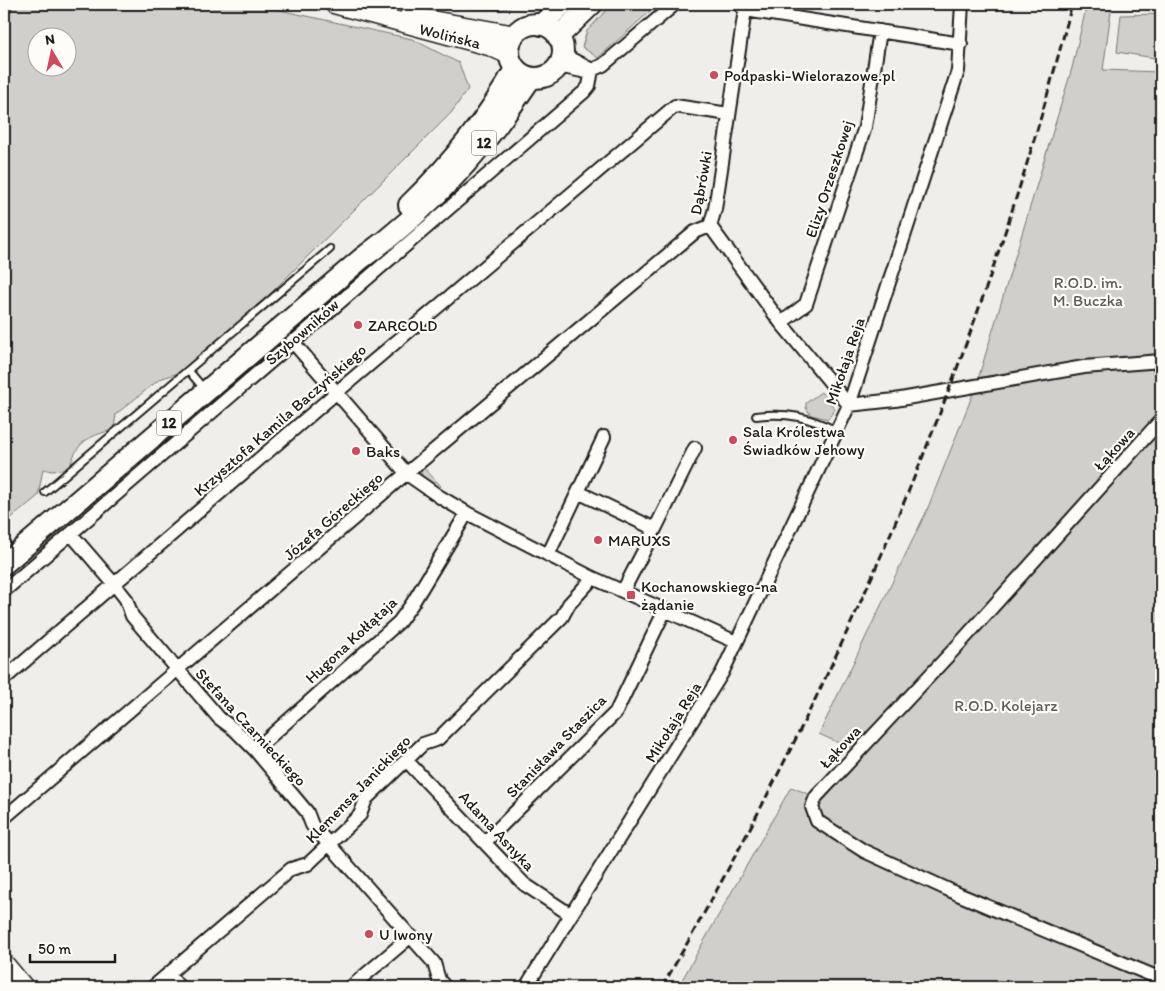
<svg xmlns="http://www.w3.org/2000/svg" width="1165" height="991" font-family="Itim,sans-serif">
<style>
.green{fill:#d0cfcc;stroke:#767674;fill-rule:evenodd}
.lines{fill:none;stroke-linecap:round;stroke-linejoin:round}
.stream{stroke:#706f6d;stroke-width:3}
.lane-casing{stroke:#1c1c1c;stroke-width:10}
.street-casing{stroke:#1c1c1c;stroke-width:16}
.secondary-casing{stroke:#1c1c1c;stroke-width:21}
.primary-casing{stroke:#1c1c1c;stroke-width:24}
.lane{stroke:#fdfcf7;stroke-width:6}
.street{stroke:#fdfcf7;stroke-width:12}
.secondary{stroke:#fdfcf7;stroke-width:18}
.primary{stroke:#fdfcf7;stroke-width:20}
.rail{stroke:#1c1c1c;stroke-width:3;stroke-dasharray:8 4;stroke-linecap:butt}
.poi-dot{fill:#d1495b;stroke:#fdfcf7;stroke-width:2}
.labels{text-anchor:middle;dominant-baseline:central;stroke-width:4.5;stroke-linejoin:round;paint-order:stroke}
.shield{fill:#fdfcf7;stroke:#605f5e;stroke-width:1}
.shield-label{font-size:15px;font-weight:bold;fill:#1c1c1c}
.street-label{font-size:16px;fill:#1c1c1c;stroke:#fdfcf7}
.poi-label{font-size:16px;fill:#1c1c1c;stroke:#fdfcf7;text-anchor:start}
.park-label{font-size:16px;fill:#5b5b5a;stroke:#fdfcf7}
</style>
<rect width="100%" height="100%" fill="#f0eeea"/>
<filter id="ink" filterUnits="userSpaceOnUse"><feTurbulence type="fractalNoise" baseFrequency=".02" numOctaves="2"/><feDisplacementMap in="SourceGraphic" scale="10" xChannelSelector="R" yChannelSelector="G"/><feConvolveMatrix kernelMatrix="1 2 1 2 8 2 1 2 1" color-interpolation-filters="sRGB"/></filter>
<g filter="url(#ink)">
<!-- green -->
<path class="green" d="M4,4H252L412,39L459,63L468,89L451,113L249,315L187,370L160,379L116,414L114,429C86,438 78,440 69,469L52,471L43,469L38,496L4,524ZM38,38H68V68H38Z
M414,4H516L502,10Z
M612,4H658L598,58L582,47L587,31Z
M1087,4H1112L1103,70L1161,72V987H678L791,787L816,797L857,751L819,734L927,510L976,386L1072,68Z
M1161,14V59L1117,52L1121,15Z
M821,392L835,409L828,419L811,415L806,408V403Z
M423,467L441,486L438,489L424,480L421,473Z"/>
<g class="lines">
<!-- stream -->
<path class="stream" d="M4,25L13,4"/>
<!-- lane casing -->
<g class="lane-casing">
<path id="lane" d="M188,370L205,390
M756,416C788,412 808,417 837,431
M45,492L330,249"/>
</g>
<!-- street casing -->
<g class="street-casing">
<path id="street" d="M739,4L745,10L961,44
M745,10L715,209L710,226L781,323L849,405L895,400L1084,367L1161,361
M562,54L592,70
M558,66L587,72L603,65L675,4
M781,323L806,304L865,127L880,31
M292,341L407,474L440,497L467,513L593,578L736,642
M1161,420L961,642L816,797L812,807L817,821L864,851L960,895L1161,979
M578,492L604,437
M655,529L695,448
M71,534L115,585L126,599L132,616L219,718L235,730L255,750L307,812L312,825L434,963L439,980L445,987
M548,555L578,492L655,529L623,591
M4,591L584,92L589,86L592,70
M4,679L337,392L675,106L729,114
M255,750L399,622L412,604L467,513
M406,760L524,884L571,915
M4,818L395,483L695,232L710,226
M485,842L616,712L665,610
M168,974L179,987
M153,987L291,869L308,864L360,815L366,799L423,744L438,739L562,617L569,604L593,578
M351,987L411,936
M526,987L722,673L849,405L958,71L962,4"/>
</g>
<!-- secondary casing -->
<g class="secondary-casing">
<path id="secondary" d="M334,4L489,46L509,55
M409,16L515,35
M4,963L24,987"/>
</g>
<!-- primary casing -->
<g class="primary-casing">
<path id="primary" d="M509 51a27 27 0 1 1 54 0a27 27 0 1 1-54 0Z
M541,25L563,4
M558,37L592,4
M409,205C449,166 488,118 515,69
M4,564L361,259C431,208 483,150 531,78"/>
</g>
<!-- lane -->
<use href="#lane" class="lane"/>
<!-- street -->
<use href="#street" class="street"/>
<!-- secondary -->
<use href="#secondary" class="secondary"/>
<!-- primary -->
<use href="#primary" class="primary"/>
<!-- rail -->
<path class="rail" d="M662,987C841,679 983,350 1072,4"/>
</g>
</g>
<!-- markers -->
<g class="poi-dot">
<circle cx="714" cy="75" r="5"/>
<circle cx="358" cy="325" r="5"/>
<circle cx="733" cy="440" r="5"/>
<circle cx="356" cy="451" r="5"/>
<circle cx="598" cy="540" r="5"/>
<rect x="626" y="590" width="10" height="10" rx="2.5"/>
<circle cx="369" cy="934" r="5"/>
</g>
<g class="labels">
<!-- shield labels -->
<g class="shield">
<rect x="471.5" y="130.5" width="25" height="25" rx="4"/>
<rect x="156.5" y="410.5" width="25" height="25" rx="4"/>
</g>
<g class="shield-label">
<text x="484" y="143">12</text>
<text x="169" y="423">12</text>
</g>
<!-- street labels -->
<g class="street-label">
<text transform="translate(450 36) rotate(14)">Wolińska</text>
<text transform="translate(829 179) rotate(-72)">Elizy Orzeszkowej</text>
<text transform="translate(701 183) rotate(-80)">Dąbrówki</text>
<text transform="translate(302 332) rotate(-41)">Szybowników</text>
<text transform="translate(845 361) rotate(-71)">Mikołaja Reja</text>
<text transform="translate(280 420) rotate(-41)">Krzysztofa Kamila Baczyńskiego</text>
<text transform="translate(1114 449) rotate(-48)">Łąkowa</text>
<text transform="translate(333 516) rotate(-41)">Józefa Góreckiego</text>
<text transform="translate(351 640) rotate(-43)">Hugona Kołłątaja</text>
<text transform="translate(673 722) rotate(-58)">Mikołaja Reja</text>
<text transform="translate(251 727) rotate(47)">Stefana Czarnieckiego</text>
<text transform="translate(556 746) rotate(-46)">Stanisława Staszica</text>
<text transform="translate(840 747) rotate(-47)">Łąkowa</text>
<text transform="translate(358 789) rotate(-46)">Klemensa Janickiego</text>
<text transform="translate(497 831) rotate(47)">Adama Asnyka</text>
</g>
<!-- poi labels -->
<g class="poi-label">
<text x="724" y="75">Podpaski-Wielorazowe.pl</text>
<text x="368" y="325">ZARCOLD</text>
<text x="743" y="431">Sala Królestwa<tspan x="743" dy="18">Świadków Jehowy</tspan></text>
<text x="366" y="451">Baks</text>
<text x="608" y="540">MARUXS</text>
<text x="641" y="586">Kochanowskiego-na<tspan x="641" dy="18">żądanie</tspan></text>
<text x="379" y="934">U Iwony</text>
</g>
<!-- park labels -->
<g class="park-label">
<text x="1088" y="282">R.O.D. im.<tspan x="1088" dy="18">M. Buczka</tspan></text>
<text x="1006" y="705">R.O.D. Kolejarz</text>
</g>
</g>
<!-- margin -->
<rect width="1165" height="991" fill="none" stroke="#fdfcf7" stroke-width="20"/>
<rect x="10" y="10" width="1145" height="971" fill="none" stroke="#1c1c1c" stroke-width="2" filter="url(#ink)"/>
<!-- north arrow -->
<g transform="translate(52 52) rotate(351)"><circle r="24" fill="#fdfcf7" stroke="#a3a29f"/>
<path d="M0-4L9 19L0 12L-9 19Z" fill="#d1495b"/>
<text y="-8" font-size="14" font-weight="bold" text-anchor="middle" fill="#1c1c1c">N</text>
</g>
<!-- scale -->
<path d="M30 954v8h85v-8" fill="none" stroke="#1c1c1c" stroke-width="2.5"/>
<text x="38" y="954" font-size="15" fill="#1c1c1c" stroke="#fdfcf7" stroke-width="4" paint-order="stroke">50 m</text>
</svg>
